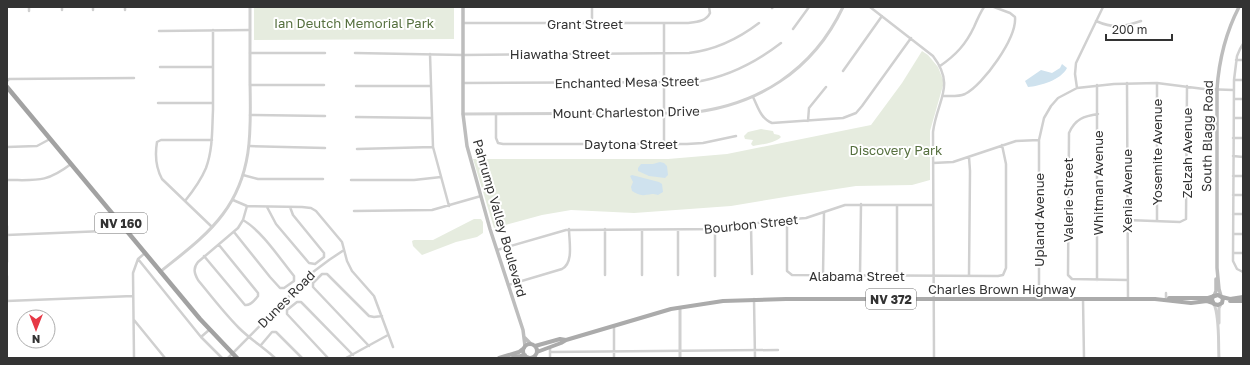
<svg xmlns="http://www.w3.org/2000/svg" width="1250" height="365" font-family="'Golos Text',sans-serif">
<style>
.green{fill:#e6ecdf}
.water{fill:#cfe2ee}
.lines{fill:none;stroke-linecap:round;stroke-linejoin:round}
.minor{stroke:#d0d0d0;stroke-width:2.5}
.tertiary{stroke:#d0d0d0;stroke-width:3}
.secondary{stroke:#bdbdbd;stroke-width:3.5}
.primary{stroke:#ababab;stroke-width:4}
.trunk{stroke:#a2a2a2;stroke-width:4.5}
.labels{text-anchor:middle;dominant-baseline:central;stroke-width:4;stroke-linejoin:round;paint-order:stroke}
.shield{fill:#fff;stroke:#707070;stroke-width:1}
.shield-label{font-size:12px;font-weight:bold;fill:#333}
.park-label{font-size:13px;fill:#56703f;stroke:#fff}
.street-label{font-size:13px;fill:#333;stroke:#fff}
</style>
<rect width="100%" height="100%" fill="#fff"/>
<!-- green -->
<path class="green" d="M254,7H454V39L254,40Z
M922,51L928,55L938,67L944,82L930,131V180L912,185L856,186L791,196L731,206L634,213L571,210L542,215L494,228L473,159H668L727,154L871,125L902,83Z
M761,129L773,131L774,134L779,135L781,137C774,144 761,144 753,146L751,144L753,140L745,139L744,136L748,132Z
M474,219H481L483,222V233L477,237L456,242L422,255L413,246L412,241L414,240H433Z"/>
<!-- water -->
<path class="water" d="M1062,64L1067,68C1061,80 1040,86 1028,87L1025,81L1041,70L1052,73L1060,68Z
M660,162L664,163L667,166L668,175L665,178L649,176L638,171V168L641,164H653Z
M632,175L659,182L662,184L663,192L658,195C650,193 652,195 645,195C640,196 636,193 632,191L631,187L633,182L630,176Z"/>
<g class="lines">
<!-- minor -->
<path class="minor" d="M29,7V11
M93,7V10
M592,7V24
M870,7L933,56C956,86 937,100 933,132L934,358
M772,8L773,7
M62,10V7
M125,10V7
M1096,21C1114,29 1123,27 1141,21
M463,23H687C695,22 706,22 710,13L709,7
M793,29L809,7
M159,31L250,30
M1243,44L1240,49L1237,56L1234,80L1233,261L1237,269L1243,272
M250,53H325
M355,53L463,55L689,53C715,50 738,39 759,23
M430,54L433,147L449,206
M1236,60H1243
M940,66C956,55 966,44 974,27C977,20 980,13 984,7
M160,67H213
M843,71L882,16
M1234,80H1243
M7,81L9,79L134,78
M463,83L695,82C728,77 755,63 781,43
M1127,83L1128,299
M1157,83V221
M250,85H324
M1097,85V280
M356,86H430
M1077,88L1075,74L1076,63L1103,7
M943,96C950,96 958,97 965,94C983,85 1017,38 1015,17L1010,13L994,7
M753,97C758,107 761,119 772,123L843,118L856,113L862,106L911,38
M1234,99H1243
M158,103H213
M496,114V138L498,143L503,144H687L703,143L736,136
M1098,114C1084,116 1075,119 1069,133L1068,275L1072,279L1128,280
M250,115L325,116
M356,117L431,118
M1234,118H1243
M808,121L809,108L826,87
M1233,138H1243
M212,140H161L157,142C155,154 156,168 162,179L212,227
M664,144V23
M249,146L325,148
M7,147L37,146L50,139
M357,149L433,147
M1233,156L1243,157
M969,157L970,171L969,276
M933,163L953,162L1016,141L1039,140
M243,175L258,179H323
M1233,176H1243
M7,180C37,180 46,183 71,164
M351,180H414L441,177
M1233,195H1243
M233,200L247,206L302,207L311,208L316,211L342,242L347,261L352,271L374,296L393,347
M185,201C193,191 201,180 206,168C213,149 212,129 213,110C213,84 213,57 213,30
M247,206L243,220L238,228L198,262C193,268 194,273 198,280C211,296 224,313 239,328C250,339 263,347 275,358
M267,207L276,224L309,263L315,264L324,257V253L293,215L290,207
M354,211L432,210L481,196
M1233,214H1243
M787,219V271L792,275L998,276L1003,275L1006,268V164L1002,145
M1127,220L1180,222L1186,219L1187,86
M751,225L752,274
M7,226V262
M605,229V275
M642,230V275
M678,230V275
M234,232L270,277L280,288H284L294,281V276C280,259 262,231 243,220
M1234,234H1243
M7,235L104,231L111,229L120,223
M497,250L566,230L729,229L768,221L806,218L845,205H933
M1233,253H1243
M204,256L245,305C250,306 255,300 258,296V293L219,245
M138,259L201,337L222,358
M860,275L861,204
M7,276V301
M715,276V230
M823,276L824,212
M897,276V205
M508,285L562,269C574,263 569,241 569,229
M1166,293V300
M754,299L755,358
M1039,299V140L1044,118L1051,106L1058,98L1077,88L1114,84L1157,83L1204,89L1233,90
M1083,299L1084,358
M7,301L133,296
M134,320L165,358
M614,326V358
M201,337L209,330
M261,345L272,332H276L302,358
M369,346L313,287V283L322,274H327L369,316L374,317L382,316
M550,352L778,350
M134,358L133,273L138,259L145,253
M228,358L313,272L329,260L344,250
M328,358L287,314V310L297,302H301L304,305L353,355
M346,358L388,335
M550,358V347"/>
<!-- tertiary -->
<path class="tertiary" d="M463,114L688,113C757,106 813,71 843,7
M160,272C182,254 206,237 223,214C253,174 251,130 250,83C250,58 250,32 250,7
M1214,304C1220,318 1218,343 1219,358
M680,308V358
M1219,323V308L1221,304
M535,355L536,358
M528,357L529,358"/>
<!-- secondary -->
<path class="secondary" d="M463,7V114L467,146L490,229L523,330L525,346
M1214,296L1216,291V279
M1221,296L1219,289L1217,268V89C1219,60 1225,34 1239,7
M524,337L531,344"/>
<!-- primary -->
<path class="primary" d="M1222,297L1230,299L1243,297
M1169,298H1208L1218,295L1223,298L1222,303L1218,305L1214,304L1212,300L1213,296
M1230,301H1243
M523 351a7 7 0 1 1 14 0a7 7 0 1 1-14 0Z
M535,346L560,339L566,340
M537,352L561,343L566,340L671,309L723,301L786,299H1155L1191,303L1207,301L1213,303
M499,358L519,352L524,348
M513,358L525,355"/>
<!-- trunk -->
<path class="trunk" d="M7,87L200,319L237,358"/>
</g>
<g class="labels">
<!-- shield labels -->
<g class="shield">
<rect x="95" y="213" width="52" height="20" rx="3"/>
<rect x="866" y="289" width="50" height="20" rx="3"/>
</g>
<g class="shield-label">
<text x="121" y="223">NV 160</text>
<text x="891" y="299">NV 372</text>
</g>
<!-- park labels -->
<g class="park-label">
<text x="354" y="23">Ian Deutch Memorial Park</text>
<text x="896" y="150">Discovery Park</text>
</g>
<!-- street labels -->
<g class="street-label">
<text x="585" y="24">Grant Street</text>
<text x="560" y="54">Hiawatha Street</text>
<text transform="translate(627 82) rotate(-1)">Enchanted Mesa Street</text>
<text transform="translate(626 112) rotate(-1)">Mount Charleston Drive</text>
<text transform="translate(1207 136) rotate(-89)">South Blagg Road</text>
<text x="631" y="144">Daytona Street</text>
<text transform="translate(1157 152) rotate(-90)">Yosemite Avenue</text>
<text transform="translate(1187 153) rotate(-90)">Zelzah Avenue</text>
<text transform="translate(1098 183) rotate(-90)">Whitman Avenue</text>
<text transform="translate(1127 191) rotate(-90)">Xenia Avenue</text>
<text transform="translate(1068 200) rotate(-90)">Valerie Street</text>
<text transform="translate(500 218) rotate(74)">Pahrump Valley Boulevard</text>
<text transform="translate(1039 220) rotate(-90)">Upland Avenue</text>
<text transform="translate(751 224) rotate(-6)">Bourbon Street</text>
<text x="857" y="276">Alabama Street</text>
<text x="1002" y="289">Charles Brown Highway</text>
<text transform="translate(286 299) rotate(-45)">Dunes Road</text>
</g>
</g>
<!-- border -->
<rect width="1250" height="365" fill="none" stroke="#333333" stroke-width="16"/>
<!-- north arrow -->
<g transform="translate(36 329) rotate(180)"><circle r="19" fill="#ffffff" stroke="#adadad"/>
<path d="M0-3L7 15L0 10L-7 15Z" fill="#e63946"/>
<text y="-6" font-size="11" font-weight="bold" text-anchor="middle" fill="#333333">N</text>
</g>
<!-- scale -->
<path d="M1106 34v6h66v-6" fill="none" stroke="#333333" stroke-width="2"/>
<text x="1112" y="34" font-size="12" fill="#333333" stroke="#ffffff" stroke-width="3" paint-order="stroke">200 m</text>
</svg>
